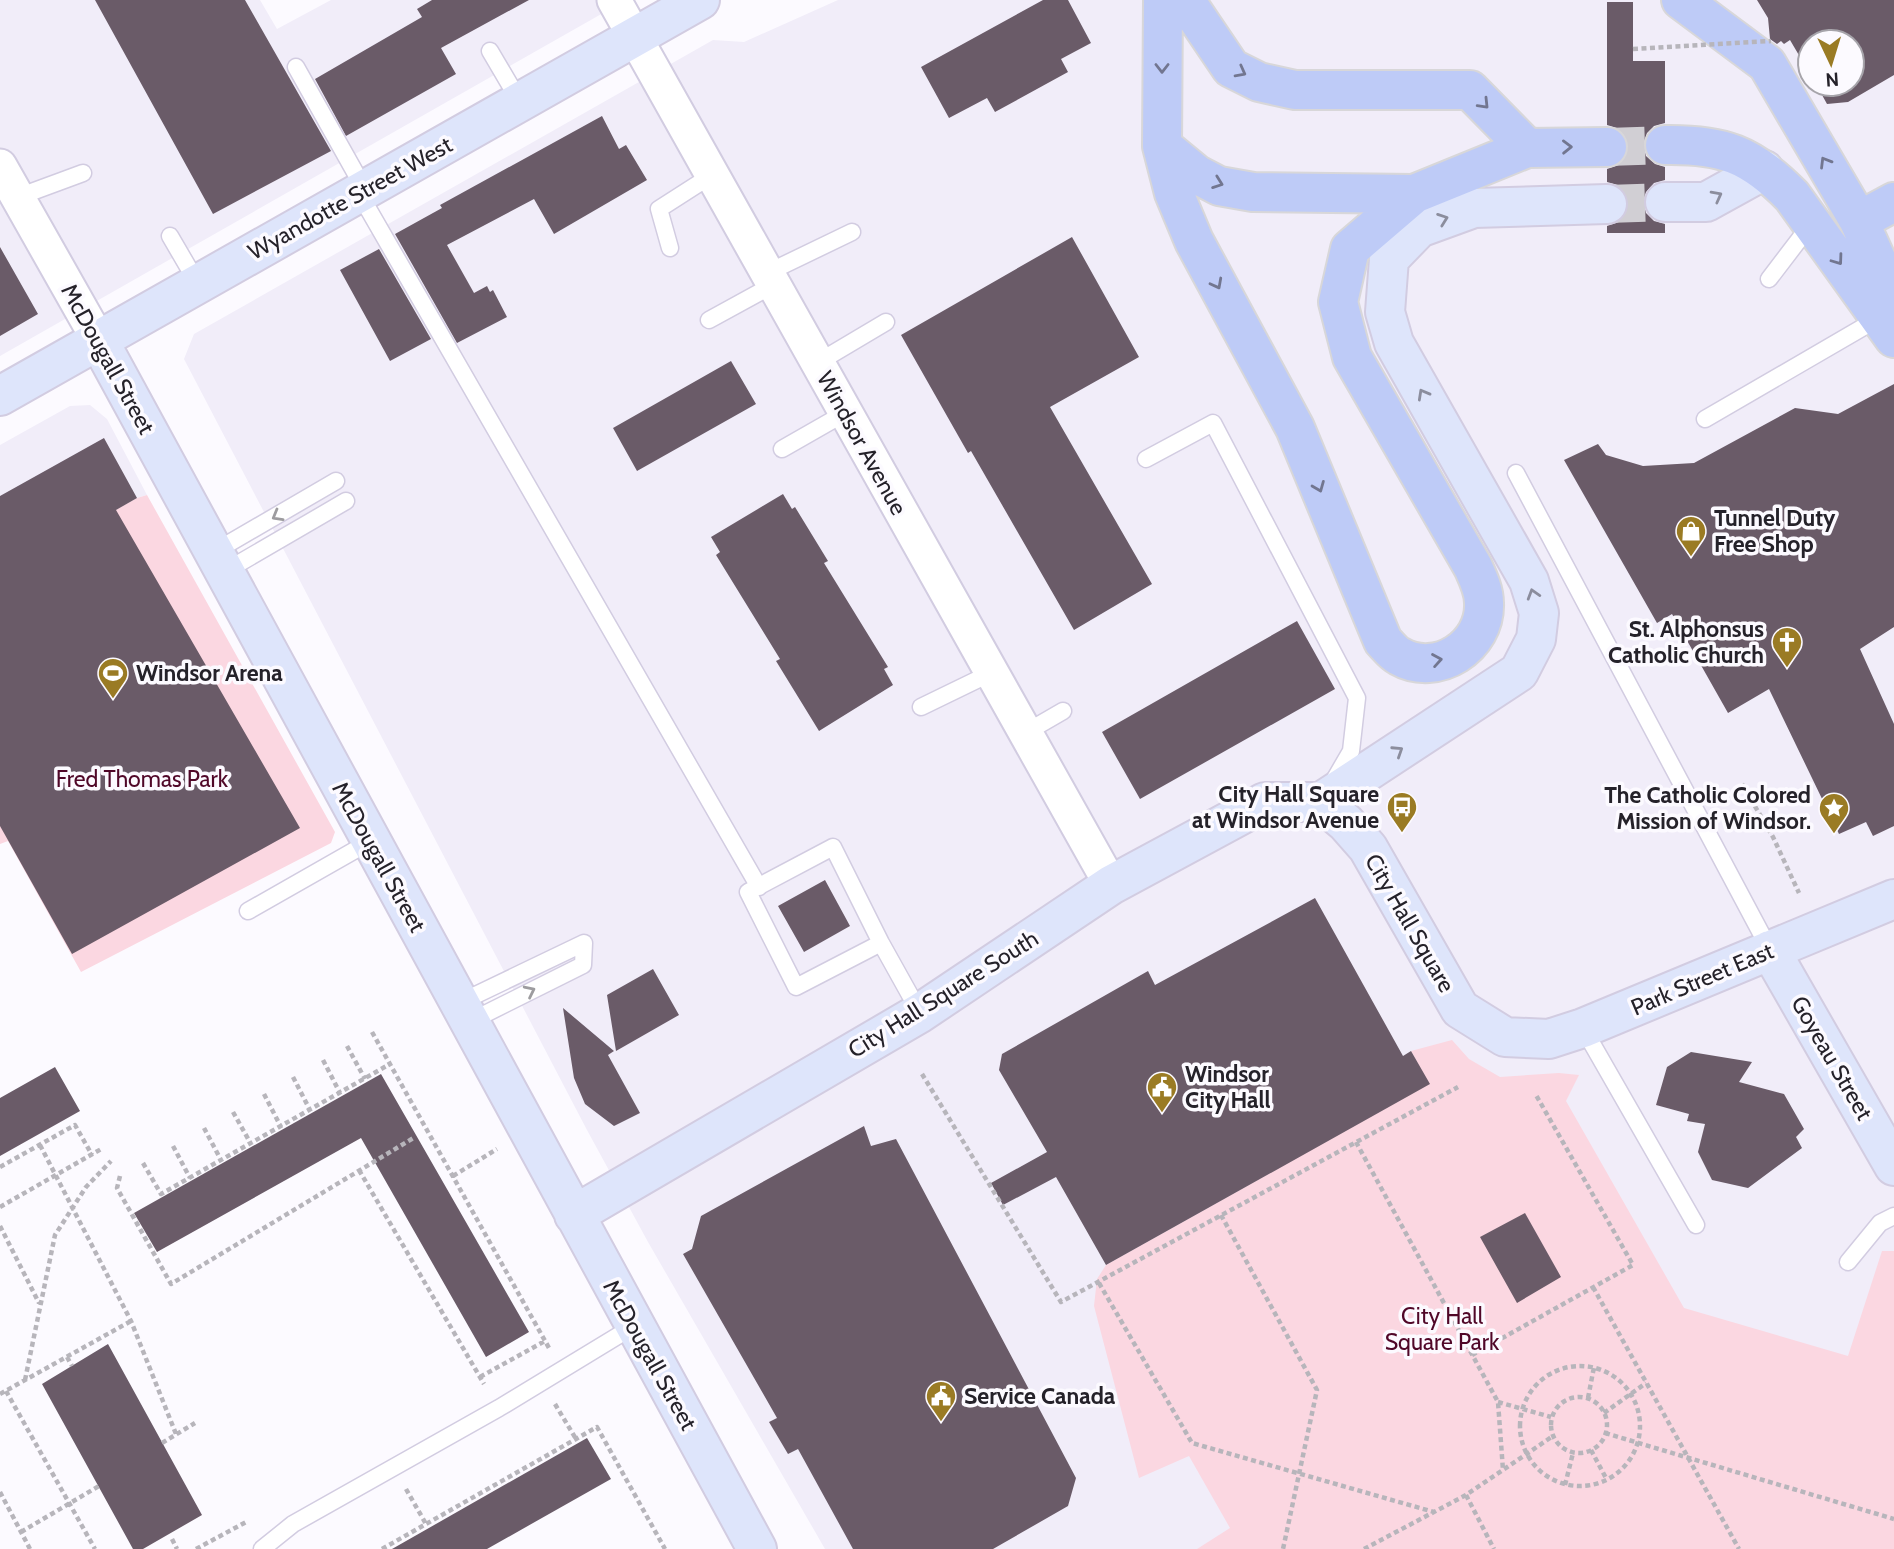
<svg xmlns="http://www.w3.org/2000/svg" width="1894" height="1549" font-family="Cabin,sans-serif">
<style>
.built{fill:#f1edf9;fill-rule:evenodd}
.green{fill:#fbd7e1}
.building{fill:#6a5b68}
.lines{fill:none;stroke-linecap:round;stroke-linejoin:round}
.secondary-tunnel{stroke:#d1cfd4;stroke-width:38;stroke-dasharray:38 19;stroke-linecap:butt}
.primary-tunnel{stroke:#d1cfd4;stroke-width:38;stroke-dasharray:38 19;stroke-linecap:butt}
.lane-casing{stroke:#d2cce1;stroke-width:19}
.street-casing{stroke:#d2cce1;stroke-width:37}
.secondary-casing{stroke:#d2cce1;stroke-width:42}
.primary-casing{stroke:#d8d7d9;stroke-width:42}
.path{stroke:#b7b5bb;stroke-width:4.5;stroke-dasharray:5 3.5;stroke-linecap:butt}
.lane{stroke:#fff;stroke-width:16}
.street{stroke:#fff;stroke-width:33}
.secondary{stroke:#dee5fb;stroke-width:38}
.primary{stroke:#becbf7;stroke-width:38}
.path-bridge{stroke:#b7b5bb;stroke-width:4.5;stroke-dasharray:5 3.5;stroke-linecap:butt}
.oneway{stroke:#727690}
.oneway2{stroke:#8b8d9d}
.oneway3{stroke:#9d9c9f}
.labels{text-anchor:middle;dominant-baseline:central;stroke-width:7;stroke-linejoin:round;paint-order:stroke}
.street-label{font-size:23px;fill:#25222a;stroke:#fcfaff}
.poi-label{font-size:23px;font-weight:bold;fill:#25222a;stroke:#fcfaff;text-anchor:start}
.park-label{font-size:23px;fill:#500728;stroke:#fcfaff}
</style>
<rect width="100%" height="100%" fill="#fcfaff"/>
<!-- built -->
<path class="built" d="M0,0H260L277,29L331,0H626L0,356Z
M838,0H1894V1549H825L648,1242L587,1130L184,359L194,334L713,40L744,42ZM1810,42H1852V84H1810Z
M90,405L107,419L147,495L137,498L0,574V445L70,406Z"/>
<!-- green -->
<path class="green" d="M147,495L335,832L331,843L81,972L8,841L0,844V574L137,498Z
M1452,1040L1469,1059L1500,1077L1559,1073L1579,1075L1566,1101L1684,1308L1848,1356L1882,1251H1894V1549H1197L1230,1528L1189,1456L1139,1478L1094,1306L1097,1279L1106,1265L1429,1084L1411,1051Z"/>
<!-- building -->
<path class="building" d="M95,0H245L331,151L213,214Z
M432,0H529L441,48L456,74L346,136L315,79L422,17L417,9Z
M1043,0H1068L1091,43L1061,59L1068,72L995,112L987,98L949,118L921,67Z
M1757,0H1894V75L1848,102L1827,104L1816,84H1852V42H1810V74L1790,40L1784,44L1781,41L1777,44L1770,39L1768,18Z
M1607,2H1633V61H1665V123L1654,126L1647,133L1643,144L1646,156L1655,164L1665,167V180L1654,183L1646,192L1643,201L1646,213L1654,221L1665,224V233H1607V226L1619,222L1626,215L1629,204L1625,192L1618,185L1607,182V169L1619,165L1626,158L1629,147L1625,135L1617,128L1607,125Z
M602,116L619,149L626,145L647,180L554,234L534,199L447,245L474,293L487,286L490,292L493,290L507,317L457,343L395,234L442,208L440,205Z
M1072,237L1139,357L1050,407L1152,584L1074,630L971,451L968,453L901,335Z
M0,247L38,314L0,336Z
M379,249L431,339L390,361L340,270Z
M731,361L756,404L637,471L613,428Z
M1894,384V627L1860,649L1894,724V826L1873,836L1866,822L1839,834L1769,689L1728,713L1672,614L1657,623L1564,460L1598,444L1606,455L1643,466L1694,463L1795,408L1838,414Z
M104,438L137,498L116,510L300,828L72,954L0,826V496Z
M783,494L792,509L795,507L828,561L824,563L888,667L884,669L893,685L819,731L776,661L780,659L716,555L720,552L711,537Z
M1297,621L1335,689L1140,799L1102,732Z
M825,880L850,926L804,952L778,906Z
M1315,898L1403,1056L1411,1051L1430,1084L1106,1265L1056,1177L1003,1205L991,1183L1047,1152L999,1070L1002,1054L1148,971L1155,985Z
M653,969L679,1015L616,1051L607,995Z
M563,1008L614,1051L608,1055L640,1113L614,1126L585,1104L574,1078Z
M1691,1052L1752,1062L1739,1082L1784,1094L1804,1129L1796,1137L1802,1148L1748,1188L1712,1180L1698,1152L1705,1124L1687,1121L1689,1114L1656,1105L1667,1067Z
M55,1067L80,1111L0,1156V1098Z
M381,1074L529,1332L486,1357L361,1138L157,1252L134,1213Z
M864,1126L871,1146L896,1139L1076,1478L1068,1506L993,1549H853L798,1449L788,1454L769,1422L777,1418L683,1254L692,1249L701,1216Z
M1525,1213L1561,1277L1517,1303L1480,1237Z
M108,1344L202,1515L143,1549H133L42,1384Z
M587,1438L611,1479L487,1549H392Z"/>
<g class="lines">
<!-- secondary-tunnel -->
<path class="secondary-tunnel" d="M1607,204L1665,202"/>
<!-- primary-tunnel -->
<path class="primary-tunnel" d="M1607,147L1665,145"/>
<!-- lane casing -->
<g class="lane-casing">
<path id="lane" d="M490,51L520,102
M296,67L365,190
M359,193L759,887
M18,197L83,173
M170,236L198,284
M670,248L659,209L712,175
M767,273L852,232
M1769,279L1811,224
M709,320L773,285
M817,363L886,322
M1705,419L1879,318
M782,449L845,413
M1146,459L1213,423L1357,698L1351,751L1333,782
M1516,473L1770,950
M214,552L336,481
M224,572L346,501
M921,707L991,673
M1025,733L1063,711
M248,911L371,841
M881,943L796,987L748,892L833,847L881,943L920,1013
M459,1003L584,943L583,965L469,1022
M1583,1028L1696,1225
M1848,1262L1880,1223L1894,1216
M262,1549L293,1524L499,1408L634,1326"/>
</g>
<!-- street casing -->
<g class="street-casing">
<path id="street" d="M614,0L1111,885
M0,166L99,341"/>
</g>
<!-- secondary casing -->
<g class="secondary-casing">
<path id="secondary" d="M1665,202H1706L1764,170
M99,341L757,1549
M0,396L700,0
M1321,802L1519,672L1536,639L1539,613L1529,581L1394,343L1385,312L1389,259L1419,228L1474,208L1607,204
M1321,802L1346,823L1368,848L1460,1009L1505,1037L1549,1039L1583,1028L1894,899
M1770,950L1894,1166
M574,1215L920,1013L1111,885L1265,802H1321"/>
</g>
<!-- primary casing -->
<g class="primary-casing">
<path id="primary" d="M1163,0L1162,146L1174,193L1194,241L1295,428L1383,641C1388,646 1393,653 1399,656C1437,678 1486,646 1484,603C1484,590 1478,578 1473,567L1352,357L1338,302L1350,249L1414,194L1527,148L1607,147
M1185,0L1231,68L1259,82L1295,90H1470L1527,148
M1681,0L1767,64L1859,221L1894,299
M1665,145C1722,144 1751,154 1792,196L1894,338
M1162,146L1196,174L1219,186L1253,192L1414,194
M1859,221L1894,202"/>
</g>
<!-- path -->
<path class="path" d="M1742,784L1773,837L1799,893
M372,1032L549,1348
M347,1046L365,1079
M323,1060L340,1093
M922,1074L1061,1302L1458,1087
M293,1077L310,1110
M264,1094L281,1127
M233,1112L251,1144
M204,1128L221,1160
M1356,1142L1498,1402L1503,1470
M40,1145L131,1321L176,1434
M173,1146L190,1178
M143,1163L161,1194L390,1064
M0,1167L75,1125L92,1155
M359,1170L484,1384
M120,1176L117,1188L171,1284L415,1137
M453,1176L497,1149
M0,1207L103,1148
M1221,1215L1317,1390L1283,1549
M0,1226L39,1303
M1099,1283L1192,1443L1434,1512
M1593,1287L1739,1549
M1472,1355L1633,1265L1536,1095
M67,1357L72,1366
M1520 1426a60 60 0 1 1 120 0a60 60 0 1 1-120 0Z
M480,1377L545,1341
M25,1380L55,1235L86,1187L111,1161
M6,1391L95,1549
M0,1394L131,1321
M1551 1425a28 28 0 1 1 56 0a28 28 0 1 1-56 0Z
M1588,1398L1594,1367
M1498,1402L1551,1417
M555,1404L576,1439
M1604,1413L1646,1383
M1605,1433L1894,1519
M162,1443L195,1423
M1591,1450L1607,1480
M1565,1485L1573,1453
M406,1489L426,1524
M0,1492L30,1549
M1466,1495L1494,1549
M21,1532L99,1486
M172,1539L177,1549
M196,1549L248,1521
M382,1549L597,1427L665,1549
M1364,1549L1466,1495L1553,1436"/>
<!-- lane -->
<use href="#lane" class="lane"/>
<!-- street -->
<use href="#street" class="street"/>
<!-- secondary -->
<use href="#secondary" class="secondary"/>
<!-- primary -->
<use href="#primary" class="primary"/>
<!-- path-bridge -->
<path class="path-bridge" d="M1633,49L1771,41"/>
</g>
<!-- one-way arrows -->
<defs><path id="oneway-chevron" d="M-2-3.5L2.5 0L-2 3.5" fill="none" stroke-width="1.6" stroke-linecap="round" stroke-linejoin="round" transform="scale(1.75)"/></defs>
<g class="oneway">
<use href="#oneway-chevron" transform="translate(1162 68) rotate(90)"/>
<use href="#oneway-chevron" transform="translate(1241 72) rotate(28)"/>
<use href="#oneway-chevron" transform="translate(1484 104) rotate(46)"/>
<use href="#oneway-chevron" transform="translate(1567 147) rotate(-1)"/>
<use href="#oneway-chevron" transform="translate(1825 162) rotate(-121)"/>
<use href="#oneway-chevron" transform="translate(1218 183) rotate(20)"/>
<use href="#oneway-chevron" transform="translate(1838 260) rotate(54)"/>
<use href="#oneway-chevron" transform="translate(1217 284) rotate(62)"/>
<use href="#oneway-chevron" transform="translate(1319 487) rotate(68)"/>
<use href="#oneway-chevron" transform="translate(1437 660) rotate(-10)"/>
</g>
<g class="oneway2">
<use href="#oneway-chevron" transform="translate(1717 196) rotate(-28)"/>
<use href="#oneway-chevron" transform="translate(1443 219) rotate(-20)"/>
<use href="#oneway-chevron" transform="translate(1423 394) rotate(-119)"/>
<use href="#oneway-chevron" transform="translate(1533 594) rotate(-107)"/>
<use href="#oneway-chevron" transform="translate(1398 751) rotate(-33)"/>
</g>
<g class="oneway3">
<use href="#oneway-chevron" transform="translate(277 516) rotate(150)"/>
<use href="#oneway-chevron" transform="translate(530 991) rotate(-26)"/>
</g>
<!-- icons -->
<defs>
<g id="shop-pin" transform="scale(1.575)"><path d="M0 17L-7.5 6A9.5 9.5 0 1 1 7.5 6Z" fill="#9a7b24" stroke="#fcfaff"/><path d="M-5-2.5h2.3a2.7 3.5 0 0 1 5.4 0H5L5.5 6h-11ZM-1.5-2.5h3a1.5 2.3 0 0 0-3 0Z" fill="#fff"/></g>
<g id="church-pin" transform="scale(1.575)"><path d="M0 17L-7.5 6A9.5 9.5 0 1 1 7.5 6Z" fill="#9a7b24" stroke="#fcfaff"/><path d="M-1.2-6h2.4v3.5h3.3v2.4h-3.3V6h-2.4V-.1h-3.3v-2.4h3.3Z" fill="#fff"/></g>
<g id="stadium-pin" transform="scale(1.575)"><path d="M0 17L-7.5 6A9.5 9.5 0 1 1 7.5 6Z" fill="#9a7b24" stroke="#fcfaff"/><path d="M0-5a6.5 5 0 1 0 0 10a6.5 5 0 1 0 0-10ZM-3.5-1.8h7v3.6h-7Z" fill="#fff"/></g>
<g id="bus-pin" transform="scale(1.575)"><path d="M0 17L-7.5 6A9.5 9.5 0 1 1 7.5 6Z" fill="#9a7b24" stroke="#fcfaff"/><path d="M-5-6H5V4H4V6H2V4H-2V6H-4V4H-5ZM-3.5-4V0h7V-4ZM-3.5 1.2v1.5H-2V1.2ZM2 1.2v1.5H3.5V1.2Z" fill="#fff"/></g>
<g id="sight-pin" transform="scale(1.575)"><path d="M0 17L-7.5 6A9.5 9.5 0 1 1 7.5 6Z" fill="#9a7b24" stroke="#fcfaff"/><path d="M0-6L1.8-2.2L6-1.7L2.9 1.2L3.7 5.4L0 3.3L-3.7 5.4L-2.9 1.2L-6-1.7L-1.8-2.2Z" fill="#fff"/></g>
<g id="civic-pin" transform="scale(1.575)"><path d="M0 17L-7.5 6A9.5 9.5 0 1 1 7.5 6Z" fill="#9a7b24" stroke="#fcfaff"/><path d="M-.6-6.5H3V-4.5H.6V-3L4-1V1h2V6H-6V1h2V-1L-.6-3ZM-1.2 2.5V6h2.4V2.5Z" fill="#fff"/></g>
</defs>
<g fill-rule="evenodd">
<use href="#shop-pin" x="1691" y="531"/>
<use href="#church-pin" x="1787" y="642"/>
<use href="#stadium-pin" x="113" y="673"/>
<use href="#bus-pin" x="1402" y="807"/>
<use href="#sight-pin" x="1834" y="808"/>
<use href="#civic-pin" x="1162" y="1087"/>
<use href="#civic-pin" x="941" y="1396"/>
</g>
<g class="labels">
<!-- street labels -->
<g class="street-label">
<text transform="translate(350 198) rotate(-29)">Wyandotte Street West</text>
<text transform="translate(108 359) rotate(61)">McDougall Street</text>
<text transform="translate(862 443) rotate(61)">Windsor Avenue</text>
<text transform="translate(379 857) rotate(61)">McDougall Street</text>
<text transform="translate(1410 923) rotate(60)">City Hall Square</text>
<text transform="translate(1702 979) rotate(-23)">Park Street East</text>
<text transform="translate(943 994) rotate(-32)">City Hall Square South</text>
<text transform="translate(1832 1058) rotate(60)">Goyeau Street</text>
<text transform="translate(650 1355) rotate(61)">McDougall Street</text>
</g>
<!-- poi labels -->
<g class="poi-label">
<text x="1714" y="518">Tunnel Duty<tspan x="1714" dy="26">Free Shop</tspan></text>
<text x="1764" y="629" text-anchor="end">St. Alphonsus<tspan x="1764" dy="26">Catholic Church</tspan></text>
<text x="136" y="673">Windsor Arena</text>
<text x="1379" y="794" text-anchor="end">City Hall Square<tspan x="1379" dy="26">at Windsor Avenue</tspan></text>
<text x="1811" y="795" text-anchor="end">The Catholic Colored<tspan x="1811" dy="26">Mission of Windsor.</tspan></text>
<text x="1185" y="1074">Windsor<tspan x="1185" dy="26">City Hall</tspan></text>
<text x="964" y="1396">Service Canada</text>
</g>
<!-- park labels -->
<g class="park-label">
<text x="142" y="779">Fred Thomas Park</text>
<text x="1442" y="1316">City Hall<tspan x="1442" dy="26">Square Park</tspan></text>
</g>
</g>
<!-- north arrow -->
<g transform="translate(1831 63) rotate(176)"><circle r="33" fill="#fcfaff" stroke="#a6a4aa" stroke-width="2"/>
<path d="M0-5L12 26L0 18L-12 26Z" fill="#9a7b24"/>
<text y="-10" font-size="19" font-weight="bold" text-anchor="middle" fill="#25222a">N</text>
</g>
</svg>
